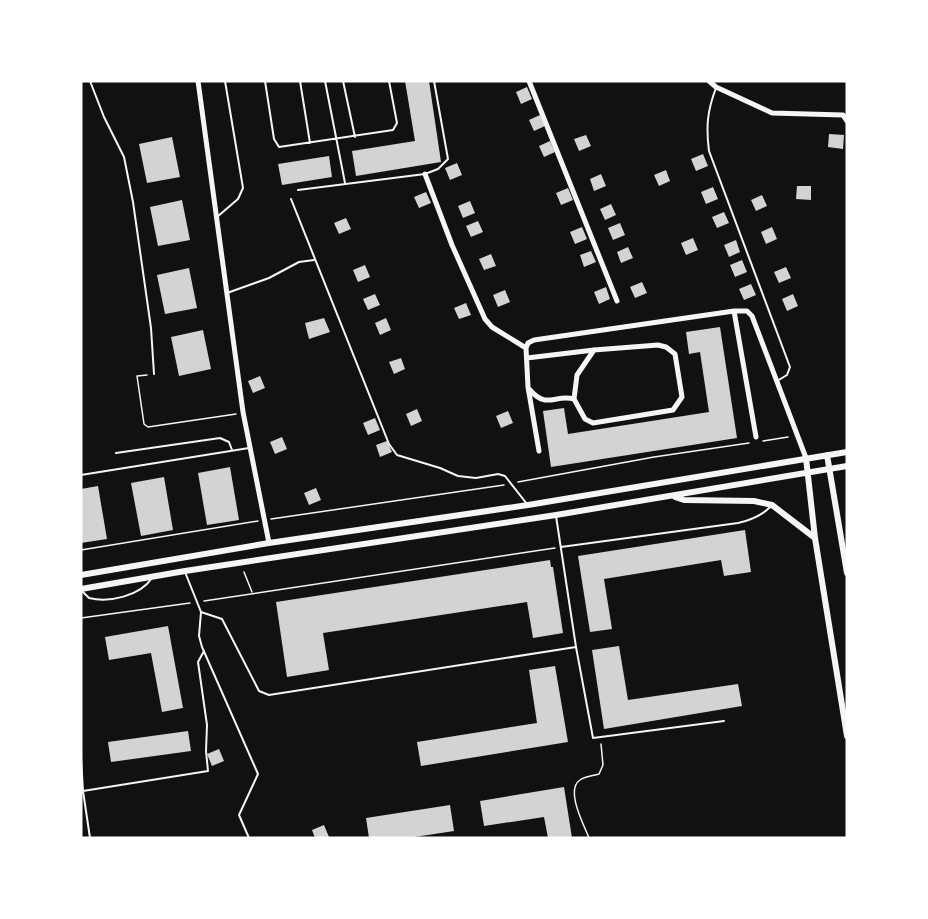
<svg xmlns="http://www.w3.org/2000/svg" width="928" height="919" font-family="'PT Serif',serif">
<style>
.building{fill:#d3d3d3}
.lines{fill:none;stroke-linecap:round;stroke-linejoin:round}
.path{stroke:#f5f5f5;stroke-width:1.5}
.service{stroke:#f5f5f5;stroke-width:2}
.minor{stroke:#f5f5f5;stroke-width:5}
.tertiary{stroke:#f5f5f5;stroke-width:6}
</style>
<rect width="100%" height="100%" fill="#111"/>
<!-- building -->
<path class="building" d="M405,81H429L441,162L356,176L352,151L415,141Z
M527,87L532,99L521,104L516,92Z
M540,115L545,126L534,131L529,120Z
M829,134L844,135L843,149L828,147Z
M586,135L591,146L579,151L574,139Z
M172,137L180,177L147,183L139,144Z
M550,141L555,152L544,157L539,146Z
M703,154L708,166L696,171L691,159Z
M329,156L332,177L282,185L278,164Z
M457,163L462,175L450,180L445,168Z
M666,170L670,181L659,186L654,175Z
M601,174L606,186L594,191L590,179Z
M797,186H811V200L796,199Z
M713,187L718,199L706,204L701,192Z
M568,188L573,200L561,205L556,193Z
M426,192L431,203L419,208L414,197Z
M762,195L767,206L756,211L751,200Z
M182,200L190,240L158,246L150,207Z
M470,201L475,213L463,218L458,206Z
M611,204L616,215L605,220L600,209Z
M724,212L729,223L717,228L712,217Z
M346,218L351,229L339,234L334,223Z
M478,221L483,232L471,237L466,226Z
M620,223L625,235L613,240L608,228Z
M582,227L587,239L575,244L570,232Z
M772,227L777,239L766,244L761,232Z
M693,238L698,250L686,255L681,243Z
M736,240L740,252L729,257L724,245Z
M628,247L633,258L621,263L617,252Z
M591,251L596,262L584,267L580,255Z
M491,254L496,266L484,270L479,259Z
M742,260L747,272L735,277L730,265Z
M365,265L370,277L358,282L353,270Z
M786,267L791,278L779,283L774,272Z
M189,268L197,308L165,314L157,275Z
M642,282L647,293L635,298L630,287Z
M751,284L756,295L744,300L739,289Z
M606,287L610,299L599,304L594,292Z
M505,290L510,302L498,307L493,295Z
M375,294L380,305L368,310L363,299Z
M793,294L798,306L787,311L782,299Z
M466,303L471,315L459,319L454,308Z
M324,318L330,332L309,339L305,323Z
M386,318L391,330L380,335L375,323Z
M720,327L737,438L551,467L543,411L564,408L568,434L709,412L700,352L689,354L686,332Z
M203,330L211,369L179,376L171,337Z
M401,358L405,369L394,374L389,362Z
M260,376L265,388L253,393L248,381Z
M417,409L422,421L411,426L406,414Z
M508,411L513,423L501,428L496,416Z
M375,418L380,430L368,435L363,423Z
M282,437L287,449L275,454L270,442Z
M387,441L392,452L380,457L376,445Z
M230,467L239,520L207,525L198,473Z
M164,477L173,530L141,536L131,483Z
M98,486L107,539L81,543V489Z
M316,488L321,500L309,505L304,493Z
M745,530L751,572L724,576L721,560L604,579L612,629L590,632L578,556Z
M550,560L551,567H553L563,633L533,638L527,602L323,633L329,670L287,677L276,602Z
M168,626L183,708L162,712L151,653L109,660L105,637Z
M619,646L628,700L738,684L742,706L604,729L592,650Z
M555,666L568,742L421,766L417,742L537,723L529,670Z
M188,731L191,751L111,762L108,742Z
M219,749L224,761L212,766L207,754Z
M564,787L572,838H548L544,817L484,826L480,801Z
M450,805L454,831L408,838H369L366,818Z
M324,825L329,837L315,838L312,830Z"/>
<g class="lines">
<!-- path -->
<path class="path" d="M147,375L137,376L144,424L148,427L236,414
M763,441L788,437
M518,482L654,457L749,443
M271,519L504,485
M81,550L258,521
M244,572L252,592
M204,601L555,548
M81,618L190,603
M589,838C584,825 565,790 580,780C586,776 593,776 599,774L603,765L601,744"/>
<!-- service -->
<path class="service" d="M90,81L104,117L124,157L133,202L151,328L154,374
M265,81L274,139L279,147L393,130L397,123L389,81
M300,81L310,143
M325,81L345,183
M343,81L355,137
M716,88C707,111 706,128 709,151L790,367L787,375L777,381
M298,190L425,174L438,169L448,159L434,81
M291,199L389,444L397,455L440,468L458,476L476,478L498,474L505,476L527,504
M217,217L238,199L243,188L225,81
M227,293L269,278L299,262L314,260
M116,453L220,438L229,442L232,450
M81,475L249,448
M561,547L738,523C751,520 762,516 771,506
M185,572L201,612L199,636L202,647L258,774L239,815L249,838
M81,590L89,598C109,603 140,596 152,578
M201,612L222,619L259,691L269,695L576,647L556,516
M576,647L593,738L724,721
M81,758L83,791L81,793
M90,838L83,791L208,771L206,751L207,725L198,662L204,651"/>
<!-- minor -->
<path class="minor" d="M198,81L243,412L269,543
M529,81L617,301
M709,81L716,87L772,113L843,115L847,121
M425,174L452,245L485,319L492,327L526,348
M734,311L756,437
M527,358L594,350L658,345L666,347L675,354L682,397L673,410L593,423L585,419L574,399C554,394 547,410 529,389
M574,399L577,375L594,350
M539,451L528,387L526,348L528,343L534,340L734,311H747L752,316L806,458"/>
<!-- tertiary -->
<path class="tertiary" d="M827,455L847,573
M806,458L815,538L847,736
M675,497L684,500L754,501L772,505L815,538
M81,575L269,543L528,505L847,452
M81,589L185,571L556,515L847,466"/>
</g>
<!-- border -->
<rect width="928" height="919" fill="none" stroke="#ffffff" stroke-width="165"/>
</svg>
